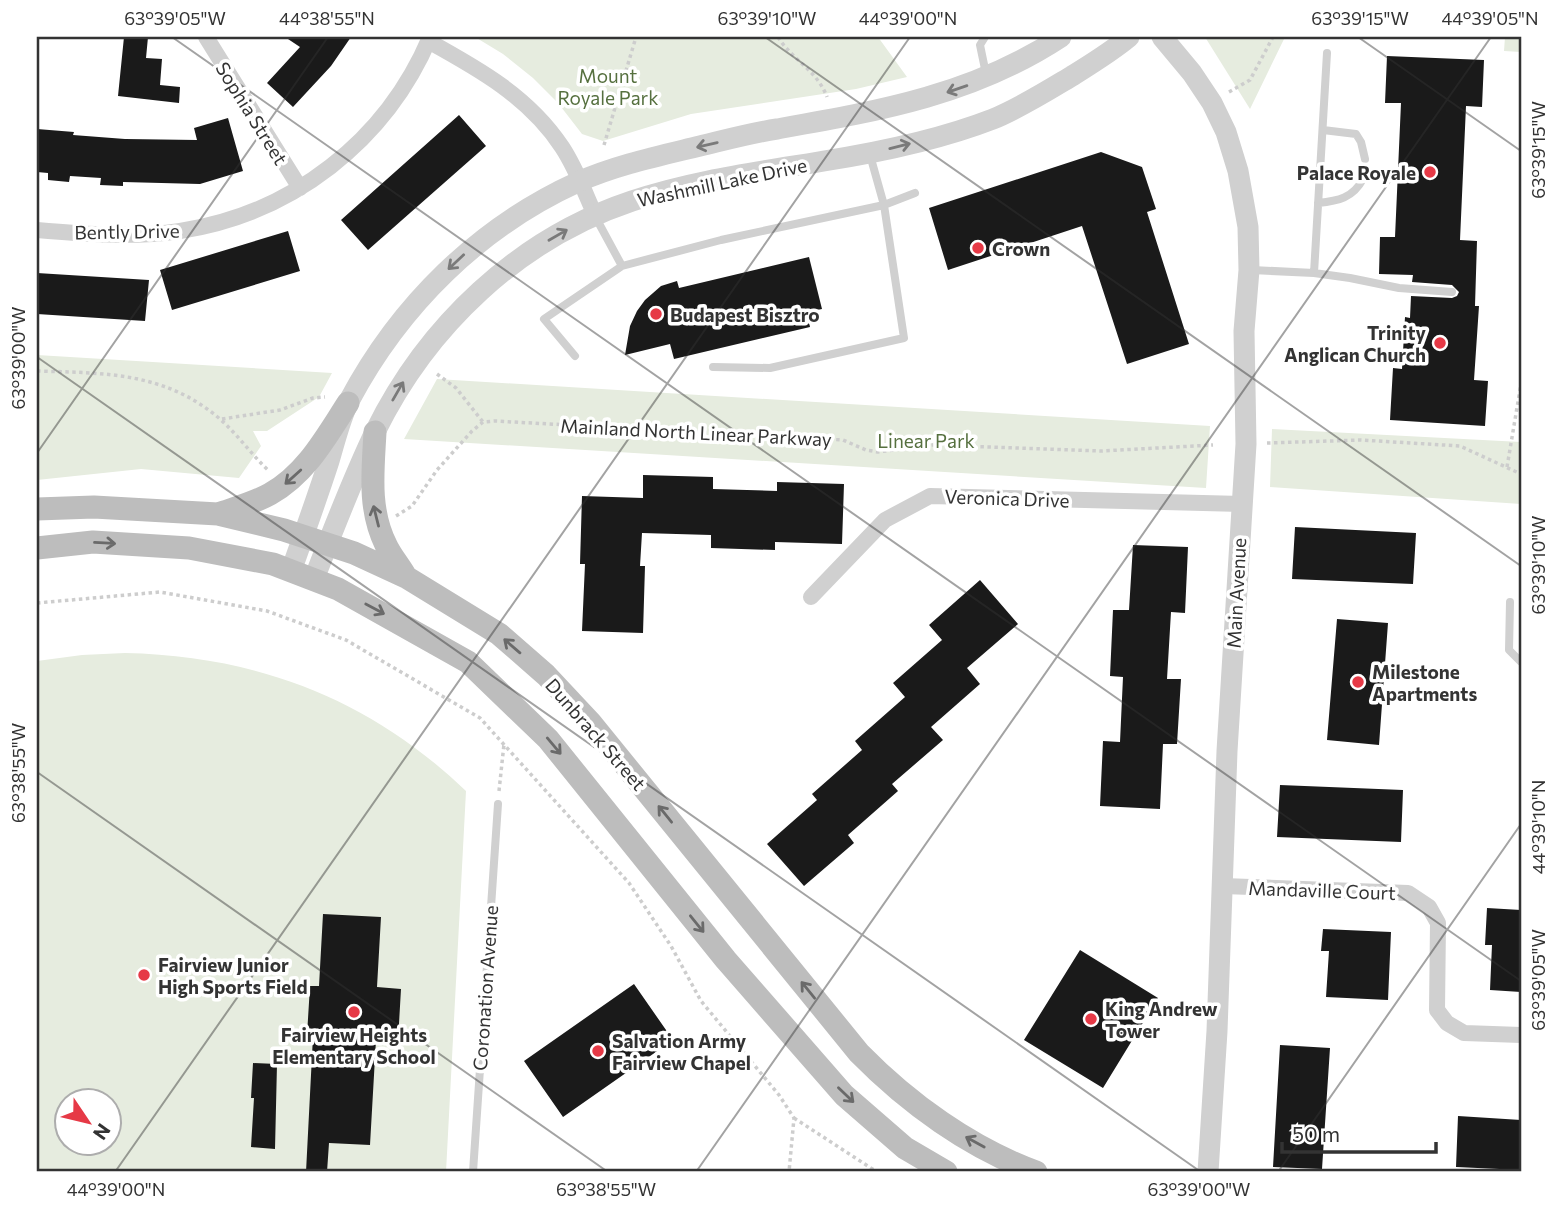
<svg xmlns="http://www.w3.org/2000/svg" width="1558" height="1209" font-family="Commissioner,sans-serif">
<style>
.green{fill:#e6ecdf;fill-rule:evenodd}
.building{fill:#1a1a1a}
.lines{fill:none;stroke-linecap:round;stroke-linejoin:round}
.path{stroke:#cdcdcd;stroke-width:3.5;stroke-dasharray:3.5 3.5;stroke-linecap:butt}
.service{stroke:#d0d0d0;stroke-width:8}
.minor{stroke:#d0d0d0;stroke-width:16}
.tertiary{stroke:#d0d0d0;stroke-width:21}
.secondary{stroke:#bdbdbd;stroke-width:23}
.oneway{stroke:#7a7a7a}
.oneway2{stroke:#6a6a6a}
.ticks{fill:none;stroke:#333;stroke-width:2;stroke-opacity:0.45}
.poi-dot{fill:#e63946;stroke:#fff;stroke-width:2.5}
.labels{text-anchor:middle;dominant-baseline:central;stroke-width:7;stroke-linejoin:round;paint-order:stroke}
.park-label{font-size:19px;fill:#56703f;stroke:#fff}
.street-label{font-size:19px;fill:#333;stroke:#fff}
.poi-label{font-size:19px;font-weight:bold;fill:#333;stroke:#fff;text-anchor:start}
.neatline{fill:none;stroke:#333;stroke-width:2.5}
.ticks-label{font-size:18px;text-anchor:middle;fill:#333}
</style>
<rect width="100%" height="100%" fill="#fff"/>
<!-- green -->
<path class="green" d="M475,37H878L907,77L856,89L691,114L603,141L582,134L558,103L533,78L503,54Z
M1205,37H1285L1250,109Z
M1505,37H1521V52L1504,51Z
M37,355L332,373L319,397L267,431H253L261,446L239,478L141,469L37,480Z
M437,379L1210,426L1206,488L404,439Z
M1272,429L1521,442V504L1270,487Z
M125,653C258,656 370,699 466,791L446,1172H37V661L82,655ZM66,1100H108V1142H66Z"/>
<!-- building -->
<path class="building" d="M124,37H148L146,58L162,59L160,85L180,87L179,103L118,96Z
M285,37H351L331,66L293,107L267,83L300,47Z
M1387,56L1484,60L1482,107L1466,106L1460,240L1477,241L1475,306H1479L1474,380L1488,381L1485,426L1390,420L1393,368L1402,369L1405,317L1410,318L1411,296L1452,298L1457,296L1459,292L1452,285L1412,282L1413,275L1379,274L1380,237H1395L1401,103H1385Z
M459,115L486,146L368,250L341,220Z
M228,118L243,171L200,184L123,182V186L100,185L101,178L70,176L69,182L48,180V173L37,172V129L74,132L73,135L125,139L197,140L194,128Z
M1101,152L1142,167L1156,209L1147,212L1189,344L1127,364L1082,226L948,270L929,208Z
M288,231L300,271L172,310L160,270Z
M809,257L822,309L807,312L810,327L674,359L670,344L625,355L630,326L637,311L645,300L661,286L677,281L679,288Z
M37,273L149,280L145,321L37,314Z
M643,475L713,477V489L777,491V482L844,484L842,544L775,542V550L711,548V535L642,533L640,566H645L643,633L582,631L585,564H580L582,496L643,498Z
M1295,527L1416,533L1413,584L1292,579Z
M1133,545L1188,547L1185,613L1171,612L1167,679H1181L1177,744H1163L1160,809L1100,806L1103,741L1120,742L1123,677L1110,676L1113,610H1129Z
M980,580L1018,624L967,668L980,684L931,727L943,740L892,784L898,791L848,835L854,843L804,886L767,844L817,800L812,794L862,750L855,741L905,697L893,683L942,640L929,625Z
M1337,619L1388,623L1379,745L1327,740Z
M1280,785L1403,790L1401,842L1277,837Z
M1487,908L1521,910V992L1490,990L1492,945H1485Z
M323,914L381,917L377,987L401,989L398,1041L376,1040L370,1145L329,1143L327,1172H306L313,1036L307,1035L310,986H319Z
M1323,929L1391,932L1388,1000L1326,997L1329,951H1321Z
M1080,950L1158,998L1103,1088L1024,1040Z
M634,984L673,1040L563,1117L524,1061Z
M1280,1045L1330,1048L1322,1169L1273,1167Z
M253,1063L277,1064L275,1149L251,1147L254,1098H251Z
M1458,1116L1521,1120V1170L1456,1167Z"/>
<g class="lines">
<!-- path -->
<path class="path" d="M778,37C792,60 817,70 827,97
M1229,92L1250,80L1273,37
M604,145L636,37
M37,371C105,373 165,372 220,419C238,435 251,454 268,470
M437,374L456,388L483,422
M222,419L280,410L313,398L325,397
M1267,443L1361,440L1460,446L1521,474
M1507,467L1521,384
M396,516L412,506L437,470L472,431L483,422L495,421L843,440L866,450L878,452L932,445L1101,451L1213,445
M37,603L160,592L267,611L346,640L480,718L629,883L671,946L701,1001L779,1095L794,1118L789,1172
M499,791L504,744
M794,1118L877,1172"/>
<!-- service -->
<path class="service" d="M985,37L980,45L986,74
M1323,130L1356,134L1361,142L1365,159
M1318,203C1338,201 1353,198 1363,179
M596,218L622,266L721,240L884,205L870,155
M1252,270L1314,273L1350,278L1399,288L1452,292
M1314,273L1327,53
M575,356L544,319L622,266
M713,367L770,368L904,338L884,205L915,193
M1510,602L1509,650L1521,662
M473,1172L498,804"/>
<!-- minor -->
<path class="minor" d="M206,37L300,188
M428,41C479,69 529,97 562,147C576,168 585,193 595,215
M37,230C84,234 133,238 180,231C292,214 386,141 430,37
M811,597L885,520L930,496L1242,504
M1223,886L1408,893L1429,907L1438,923L1437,1010L1447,1023L1464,1033L1521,1035"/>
<!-- tertiary -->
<path class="tertiary" d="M1162,37L1192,73L1212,103L1226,132L1238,171L1248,227L1249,270L1244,331L1246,444L1227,751L1217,1031L1208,1172
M291,571C304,534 317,498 329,461C335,441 340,419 349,401C400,305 479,227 578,182C616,165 659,156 700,146C725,140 751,133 777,129C879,111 973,95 1061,37
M314,579C333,530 352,480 375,432C427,326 518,239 632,201C694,180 760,172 824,161C881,152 939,140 993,119C1020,108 1047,91 1072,76C1091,64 1111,52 1129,37"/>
<!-- secondary -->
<path class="secondary" d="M375,432C373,471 368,509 386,545C391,556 400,566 406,577
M37,509L94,507L218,514L284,530L354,553L406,577L499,634L546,675L590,722L859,1053C908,1103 970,1148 1036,1172
M218,514C235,508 254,503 270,494C306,474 326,437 348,403
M37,548L93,542L189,548L273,564L338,589L468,662L548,739L726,960L844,1095L905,1148L946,1172"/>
</g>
<!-- one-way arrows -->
<defs><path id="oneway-shaft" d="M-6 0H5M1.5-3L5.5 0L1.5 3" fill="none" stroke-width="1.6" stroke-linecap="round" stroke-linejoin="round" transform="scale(1.75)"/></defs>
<g class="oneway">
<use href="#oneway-shaft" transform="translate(957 89) rotate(161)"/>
<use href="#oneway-shaft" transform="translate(707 145) rotate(167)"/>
<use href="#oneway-shaft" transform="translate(900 146) rotate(-14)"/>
<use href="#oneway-shaft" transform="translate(558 235) rotate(-30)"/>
<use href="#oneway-shaft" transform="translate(456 262) rotate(137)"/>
<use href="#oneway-shaft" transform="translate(398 391) rotate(-60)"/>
</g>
<g class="oneway2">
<use href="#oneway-shaft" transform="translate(293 477) rotate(138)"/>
<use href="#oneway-shaft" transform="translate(376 516) rotate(-104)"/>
<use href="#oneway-shaft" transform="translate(105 543) rotate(3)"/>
<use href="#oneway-shaft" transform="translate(375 609) rotate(28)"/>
<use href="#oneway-shaft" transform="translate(512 646) rotate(-139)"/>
<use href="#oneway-shaft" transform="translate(554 746) rotate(50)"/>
<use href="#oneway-shaft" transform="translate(665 814) rotate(-129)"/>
<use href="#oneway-shaft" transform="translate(697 924) rotate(51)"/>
<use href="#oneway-shaft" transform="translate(808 990) rotate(-129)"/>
<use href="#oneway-shaft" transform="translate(846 1095) rotate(44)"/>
<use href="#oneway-shaft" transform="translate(975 1142) rotate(-151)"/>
</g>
<!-- ticks -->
<path class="ticks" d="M172,37L1521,981M765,37L1521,566M1358,37L1521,151M37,357L1201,1172M37,453L328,37M37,772L608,1172M115,1172L910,37M696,1172L1491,37M1278,1172L1521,824"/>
<!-- markers -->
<g class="poi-dot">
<circle cx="1430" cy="172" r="7"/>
<circle cx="978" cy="248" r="7"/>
<circle cx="656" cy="314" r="7"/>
<circle cx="1440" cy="343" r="7"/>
<circle cx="1358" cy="682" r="7"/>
<circle cx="144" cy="975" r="7"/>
<circle cx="354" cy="1012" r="7"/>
<circle cx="1091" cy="1019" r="7"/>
<circle cx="598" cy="1051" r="7"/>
</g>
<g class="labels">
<!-- park labels -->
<g class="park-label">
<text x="608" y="75">Mount<tspan x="608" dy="22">Royale Park</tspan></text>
<text x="926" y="440">Linear Park</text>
</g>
<!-- street labels -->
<g class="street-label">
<text transform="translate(252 113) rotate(58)">Sophia Street</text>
<text transform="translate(722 182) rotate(-12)">Washmill Lake Drive</text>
<text transform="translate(127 231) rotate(-1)">Bently Drive</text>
<text transform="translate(696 432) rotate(3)">Mainland North Linear Parkway</text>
<text transform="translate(1007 498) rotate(2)">Veronica Drive</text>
<text transform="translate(1236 593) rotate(-87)">Main Avenue</text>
<text transform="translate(596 734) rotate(49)">Dunbrack Street</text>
<text transform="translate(1322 890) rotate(2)">Mandaville Court</text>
<text transform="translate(485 988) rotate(-86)">Coronation Avenue</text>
</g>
<!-- poi labels -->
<g class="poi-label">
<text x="1416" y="172" text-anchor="end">Palace Royale</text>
<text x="992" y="248">Crown</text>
<text x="670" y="314">Budapest Bisztro</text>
<text x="1426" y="332" text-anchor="end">Trinity<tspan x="1426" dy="22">Anglican Church</tspan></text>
<text x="1372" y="671">Milestone<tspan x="1372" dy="22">Apartments</tspan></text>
<text x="158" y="964">Fairview Junior<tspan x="158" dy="22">High Sports Field</tspan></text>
<text x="1105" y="1008">King Andrew<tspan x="1105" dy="22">Tower</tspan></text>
<text x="354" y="1034" text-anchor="middle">Fairview Heights<tspan x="354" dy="22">Elementary School</tspan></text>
<text x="612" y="1040">Salvation Army<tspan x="612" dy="22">Fairview Chapel</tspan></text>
</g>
</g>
<!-- border -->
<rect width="1558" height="1209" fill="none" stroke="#ffffff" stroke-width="77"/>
<!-- north arrow -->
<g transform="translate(88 1122) rotate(125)"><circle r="33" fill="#ffffff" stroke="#adadad" stroke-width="2"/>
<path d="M0-5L12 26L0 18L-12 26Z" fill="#e63946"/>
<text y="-10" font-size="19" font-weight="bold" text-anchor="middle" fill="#333333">N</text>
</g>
<!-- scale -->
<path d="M1282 1142v10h154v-10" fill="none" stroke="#333333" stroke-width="3.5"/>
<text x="1292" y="1142" font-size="21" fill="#333333" stroke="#ffffff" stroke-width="5" paint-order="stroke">50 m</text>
<rect x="38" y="38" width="1482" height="1132" class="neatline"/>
<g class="ticks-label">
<text x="175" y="25">63°39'05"W</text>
<text x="327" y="25">44°38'55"N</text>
<text x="767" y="25">63°39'10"W</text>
<text x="908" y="25">44°39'00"N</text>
<text x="1360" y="25">63°39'15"W</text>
<text x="1490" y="25">44°39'05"N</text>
<text transform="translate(1539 150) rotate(-90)" y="6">63°39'15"W</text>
<text transform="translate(19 358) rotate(-90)" y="6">63°39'00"W</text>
<text transform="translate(1539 565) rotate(-90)" y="6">63°39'10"W</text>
<text transform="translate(19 773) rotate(-90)" y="6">63°38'55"W</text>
<text transform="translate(1539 827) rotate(-90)" y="6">44°39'10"N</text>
<text transform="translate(1539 980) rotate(-90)" y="6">63°39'05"W</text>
<text x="116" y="1196">44°39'00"N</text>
<text x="606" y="1196">63°38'55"W</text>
<text x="1199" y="1196">63°39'00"W</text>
</g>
</svg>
